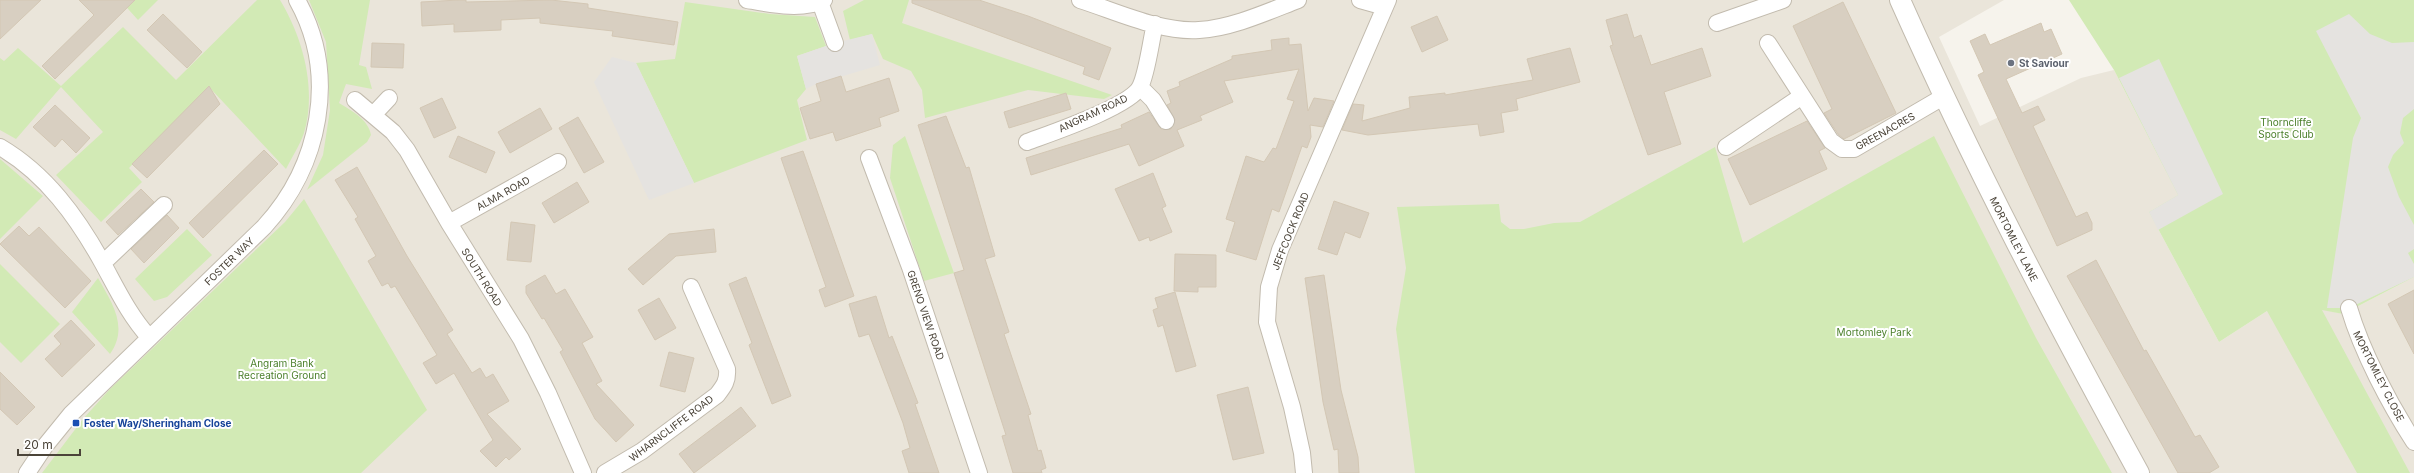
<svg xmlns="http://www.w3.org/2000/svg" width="2414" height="473" font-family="Inter,sans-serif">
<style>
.residential{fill:#eae5da}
.green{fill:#d2eab5}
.parking{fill:#e5e3e0}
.building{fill:#d8cfc1;stroke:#d3c7b4}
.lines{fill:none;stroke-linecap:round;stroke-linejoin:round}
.minor-casing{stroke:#c2bbae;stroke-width:18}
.tertiary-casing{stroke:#c2bbae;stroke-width:22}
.minor{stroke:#fff;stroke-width:16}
.tertiary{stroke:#fff;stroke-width:20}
.worship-dot{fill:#6b7280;stroke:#fff;stroke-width:1.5}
.transit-dot{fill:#1a4fb4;stroke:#fff;stroke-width:1.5}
.labels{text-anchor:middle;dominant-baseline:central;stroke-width:4;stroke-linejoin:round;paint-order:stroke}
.worship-label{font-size:10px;font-weight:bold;fill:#5b616d;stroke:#fff;text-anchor:start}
.street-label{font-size:10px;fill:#4b4439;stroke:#fff}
.park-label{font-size:10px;fill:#4a7f2a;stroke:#fff}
.transit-label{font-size:10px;font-weight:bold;fill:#164399;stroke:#fff;text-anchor:start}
</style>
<rect width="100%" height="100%" fill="#f6f3ec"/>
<!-- residential -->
<path class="residential" d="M0,0H2004L1939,37L1980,126L2081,78L2114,70L2178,195L2149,212L2219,342L2267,311L2322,309L2343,314L2414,277V473H0Z"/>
<!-- green -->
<path class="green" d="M120,0H158L138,20Z
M257,0H280C303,38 317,89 304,133C300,145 292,157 286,169L209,87L129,168L142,182L101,222L56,175L103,132L61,87L16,139L0,130V58L4,61L18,48L61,86L123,27L176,80Z
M309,0H370L359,65L366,67L372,89L346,84L339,103C352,111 368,119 371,135L367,142L307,190L323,155L330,110L326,42Z
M864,0H909L902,23L1112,95L1104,99L1028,90L925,118L922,90L911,71L883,59L872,34L850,40L843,11Z
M2069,0H2414V277L2343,314L2322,310L2410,473H2357L2267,311L2219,342L2149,212L2178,195L2114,70Z
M685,2L770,14L815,17L826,46L797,56L806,89L797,100L807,140L694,183L636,63L675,59Z
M905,136L954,273L924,281L890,178L893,145Z
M1934,136L2036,338L2112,473H1415L1396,329L1406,268L1397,207L1499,204L1501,222L1510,229H1524L1554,223L1580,222L1715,147L1743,243Z
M0,159L43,196L0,239Z
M304,199L427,410L361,473H42L83,419L110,389L285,222Z
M187,229L212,255L167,297L154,301L135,279Z
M0,264L60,324L21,363L0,342Z
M98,278C112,303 129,327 110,354L72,312Z"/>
<!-- parking -->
<path class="parking" d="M2349,14L2370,34L2392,43L2414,42V109L2403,118L2400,133L2404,143L2393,155L2388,167L2399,197L2414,225V249L2408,253L2414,264V277L2349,308H2327L2353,138L2361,118L2316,31Z
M872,34L880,65L816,84L806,89L797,56L835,43Z
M612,57L636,63L694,183L649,200L594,82Z
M2159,59L2223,194L2158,230L2149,212L2178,195L2119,78Z"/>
<!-- building -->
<path class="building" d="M0,0H41L0,39Z
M79,0H135L55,79L42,66L94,15Z
M459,0H466V2L551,0L588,4V8L678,22L674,45L612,36L613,31L540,23V18L501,20V30L454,32V24L422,26L421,2Z
M912,0H979L1028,16L1111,48L1099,80L1083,74L1085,67L912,3Z
M1843,2L1896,113L1844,139L1838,134L1824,113L1832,109L1793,26Z
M163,14L202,52L187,68L147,30Z
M1627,14L1634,38L1641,35L1651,65L1702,48L1711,76L1664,92L1681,144L1648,155L1610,46L1613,45L1606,20Z
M1437,16L1448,40L1422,52L1411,27Z
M2041,23L2044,32L2051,29L2062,54L2006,79L2022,113L2038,106L2045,120L2033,126L2076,217L2087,212L2092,223V230L2057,246L1978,75L1984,72L1970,41L1985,34L1990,45Z
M1289,38V45L1301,44L1308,111L1314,98L1334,101L1323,127L1310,125L1311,137L1307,148L1302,146L1279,212L1272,209L1256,260L1226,251L1235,222L1226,219L1246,156L1264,162L1273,148L1276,149L1294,101L1287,99L1299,69L1224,81L1233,102L1200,116L1202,120L1177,130L1184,146L1139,166L1129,144L1031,175L1026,158L1122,128L1121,125L1149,112L1161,129H1171L1175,120L1167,105L1171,103L1167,91L1180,86L1179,82L1232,59V56L1272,50L1271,40Z
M372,43L404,44L403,68L371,67Z
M1570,48L1580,82L1516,99L1518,110L1501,113L1504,132L1480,136L1478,124L1368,135L1342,130L1353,104L1364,105L1362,121L1410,108L1409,97L1445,93V95L1533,80L1527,59Z
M841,76L846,92L889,78L899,111L879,118L881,126L836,141L833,132L810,139L800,108L821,101L816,84Z
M209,86L220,104L147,178L132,164Z
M1066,93L1071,109L1009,128L1004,112Z
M442,98L456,128L434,138L420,108Z
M55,105L90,138L76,153L62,139L55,147L33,127Z
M540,108L552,129L510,153L498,132Z
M946,116L966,168L969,167L995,256L985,259L1009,332L1004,334L1031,414L1028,415L1038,451L1041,450L1046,468L1041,470L1042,473H1013L1002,436L1006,435L954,273L964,270L918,125Z
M578,117L604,162L584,173L559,128Z
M1807,121L1825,148L1819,151L1827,169L1750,205L1728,159Z
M458,136L495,152L486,173L449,157Z
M264,150L278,164L203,238L189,223Z
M803,151L854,296L825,307L819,290L826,287L781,158Z
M357,167L407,256L453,330L447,334L472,373L480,368L486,378L493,374L509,401L487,414L521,449L509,460L506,457L496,467L480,451L493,440L454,373L436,384L423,363L437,355L395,286L391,288L388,283L382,286L368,261L376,256L355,219L358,217L335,180Z
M1153,173L1166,206L1162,208L1172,232L1150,241L1149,237L1139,241L1115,189Z
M577,182L589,202L554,223L542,203Z
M141,189L154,202L118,235L106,222Z
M1334,201L1369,213L1360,238L1345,232L1337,255L1318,249Z
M167,215L179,228L144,263L131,249Z
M511,222L535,225L531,262L507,260Z
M19,226L29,236L39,227L91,281L65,308L0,244Z
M714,229L716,252L676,256L643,285L628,269L669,234Z
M1175,254L1216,255V287H1198V292L1174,291Z
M2096,260L2144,351L2146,350L2195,437L2200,435L2219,467L2209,473H2178L2067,276Z
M545,275L556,294L565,289L593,337L582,343L602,381L596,384L634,425L616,442L595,419L560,352L563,350L544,318L542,319L526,293V286Z
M1324,275L1341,390L1358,457L1359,473H1339L1338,449L1334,450L1323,402L1305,278Z
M746,277L791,396L772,404L749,345L752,343L729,284Z
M2414,290V354L2388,304Z
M1175,292L1196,366L1176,372L1163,325L1158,327L1153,310L1158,308L1155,298Z
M876,296L889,338L892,336L918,403L915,404L939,473H909L902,451L910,448L903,423L869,334L859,337L849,304Z
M659,298L676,328L655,340L638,310Z
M71,320L95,345L62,377L45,359L61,344L54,336Z
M669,352L694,358L685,392L660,386Z
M0,372L35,407L17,425L0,409Z
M1248,387L1264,453L1233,460L1217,395Z
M741,407L756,426L694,473L679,454Z"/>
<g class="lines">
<!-- minor casing -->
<g class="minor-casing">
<path id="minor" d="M747,0C770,4 802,11 824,0
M1080,0C1115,11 1162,33 1199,30C1232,28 1267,12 1298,0
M1360,0L1385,7
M820,2L835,43
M1717,23L1783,0
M1768,43L1831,141L1842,149H1854L1943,97
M1140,87L1153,100L1166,121
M355,100L393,132L407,150L449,223L521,339L548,393L583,473
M374,114L389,98
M1027,142C1051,133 1129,107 1140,87C1147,74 1151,40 1155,24
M0,147C46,174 77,217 102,262C117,289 129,315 149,337
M1726,147L1802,96
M869,158L910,267L979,473
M449,223L558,162
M103,263L164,205
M2349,308C2362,352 2389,403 2414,442
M27,473L45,446L71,414L264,227C320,166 339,75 297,0
M605,473L642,451L717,395C724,386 728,381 727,369L691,287
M1304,473L1302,453L1292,407L1267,322L1269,287L1280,250L1388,0"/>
</g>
<!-- tertiary casing -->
<g class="tertiary-casing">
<path id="tertiary" d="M1900,0C1972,162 2054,318 2139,473"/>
</g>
<!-- minor -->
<use href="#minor" class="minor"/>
<!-- tertiary -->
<use href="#tertiary" class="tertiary"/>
</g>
<!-- markers -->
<circle class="worship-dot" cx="2011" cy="63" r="4"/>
<rect class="transit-dot" x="72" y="419" width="8" height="8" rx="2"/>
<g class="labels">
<!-- worship labels -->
<g class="worship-label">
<text x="2019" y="63">St Saviour</text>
</g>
<!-- street labels -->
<g class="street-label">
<text transform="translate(1093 113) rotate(-25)">ANGRAM ROAD</text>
<text transform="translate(1885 131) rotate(-29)">GREENACRES</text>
<text transform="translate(503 193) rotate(-29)">ALMA ROAD</text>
<text transform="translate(1290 231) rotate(-68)">JEFFCOCK ROAD</text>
<text transform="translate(2014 239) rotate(63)">MORTOMLEY LANE</text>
<text transform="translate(229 261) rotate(-44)">FOSTER WAY</text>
<text transform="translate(482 277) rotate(58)">SOUTH ROAD</text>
<text transform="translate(926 315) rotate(71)">GRENO VIEW ROAD</text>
<text transform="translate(2379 376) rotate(63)">MORTOMLEY CLOSE</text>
<text transform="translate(671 428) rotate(-37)">WHARNCLIFFE ROAD</text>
</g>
<!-- park labels -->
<g class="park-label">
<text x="2286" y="122">Thorncliffe<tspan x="2286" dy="12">Sports Club</tspan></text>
<text x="1874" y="332">Mortomley Park</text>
<text x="282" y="363">Angram Bank<tspan x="282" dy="12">Recreation Ground</tspan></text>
</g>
<!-- transit labels -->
<g class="transit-label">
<text x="84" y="423">Foster Way/Sheringham Close</text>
</g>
</g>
<!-- scale -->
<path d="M18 449v6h62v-6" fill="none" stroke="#4b4439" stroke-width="2"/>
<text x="24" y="449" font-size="12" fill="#4b4439" stroke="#ffffff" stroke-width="3" paint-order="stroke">20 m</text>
</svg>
